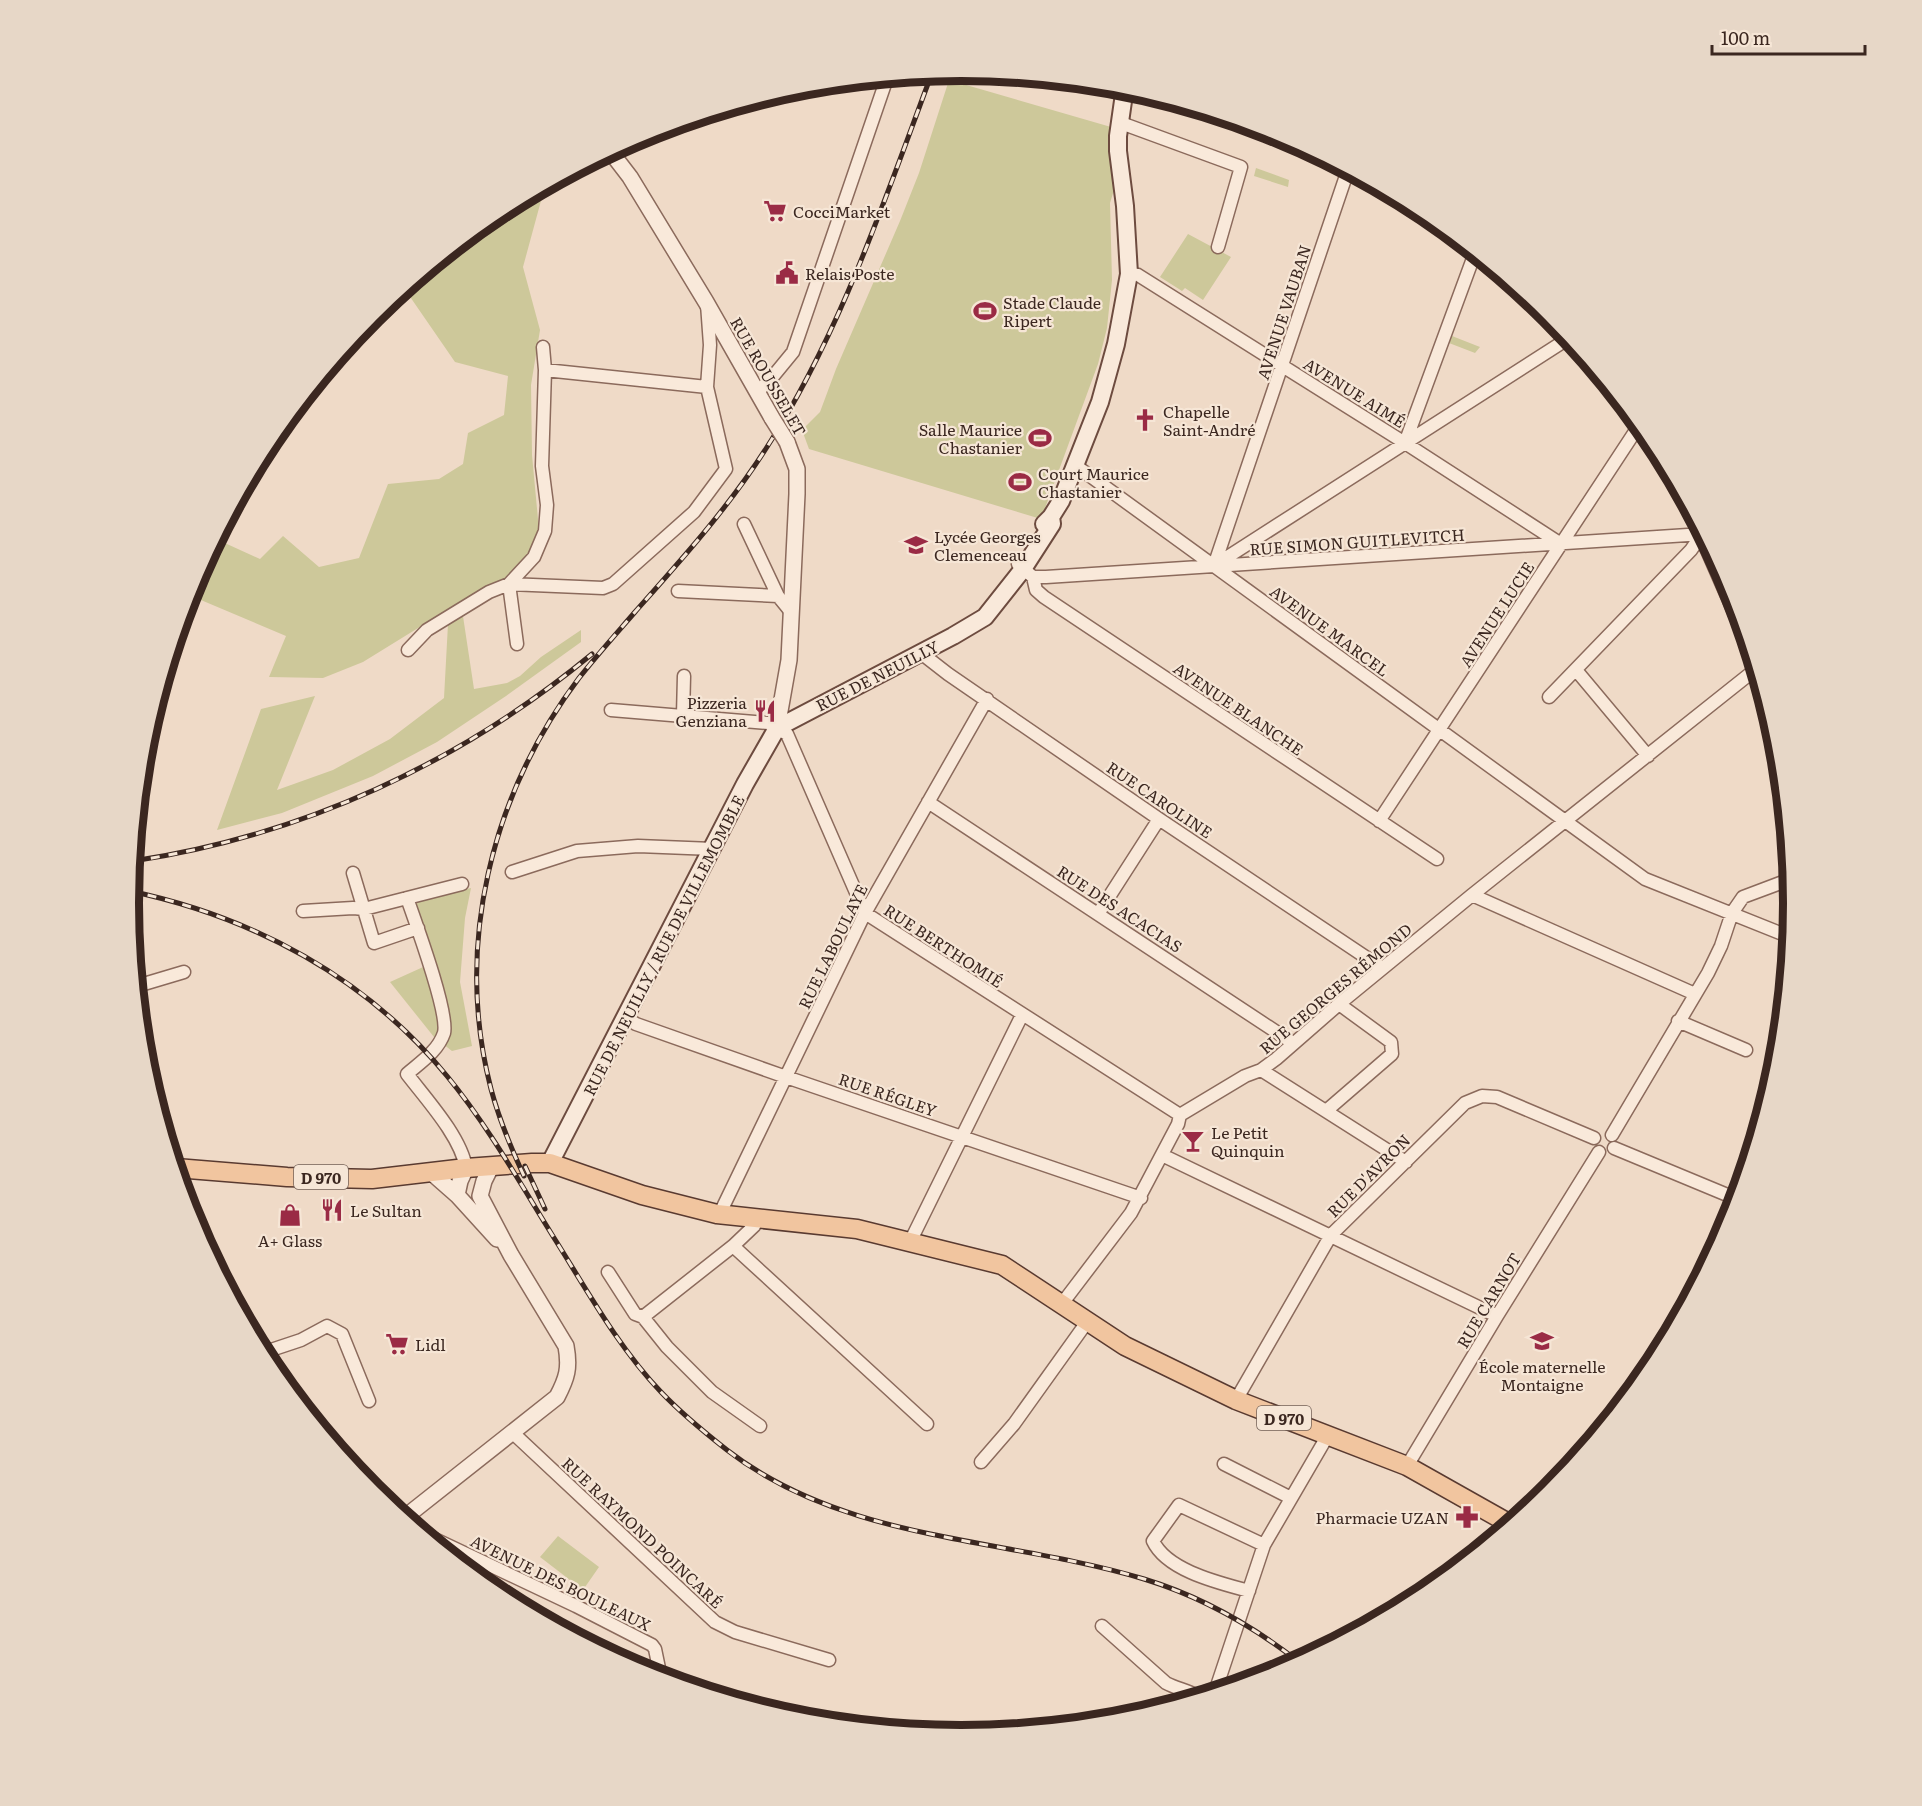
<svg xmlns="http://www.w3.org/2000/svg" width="1922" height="1806" font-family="Literata,serif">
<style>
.green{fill:#cdc89a}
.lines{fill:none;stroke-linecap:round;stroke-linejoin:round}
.minor-casing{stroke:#8b6a5c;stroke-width:15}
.tertiary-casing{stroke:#8b6a5c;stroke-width:18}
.secondary-casing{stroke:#6d4b3f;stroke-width:20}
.primary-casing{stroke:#593a30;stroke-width:21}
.minor{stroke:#f9e9da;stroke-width:12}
.tertiary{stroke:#f9e9da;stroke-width:15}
.secondary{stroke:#f9e9da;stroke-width:16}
.primary{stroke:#f1c59f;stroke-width:18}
.rail-casing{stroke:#3b2720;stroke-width:5}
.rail{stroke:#f6e6d6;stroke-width:3;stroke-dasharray:9;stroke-linecap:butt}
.tertiary-bridge-casing{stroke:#8b6a5c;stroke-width:18;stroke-linecap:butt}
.tertiary-bridge{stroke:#f9e9da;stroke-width:15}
.labels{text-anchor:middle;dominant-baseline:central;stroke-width:4.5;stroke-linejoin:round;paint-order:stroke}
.shield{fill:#f6e6d6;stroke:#736057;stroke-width:1.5}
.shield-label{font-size:15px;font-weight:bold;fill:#3b2720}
.poi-label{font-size:16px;fill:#3b2720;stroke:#f6e6d6;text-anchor:start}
.street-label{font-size:16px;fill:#3b2720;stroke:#f6e6d6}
.rim{fill:none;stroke:#3b2720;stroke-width:8}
</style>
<rect width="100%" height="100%" fill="#efdac7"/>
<!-- green -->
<path class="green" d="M949,80L1111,127L1109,147L1114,190L1110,203L1112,280L1107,328L1098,364L1041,519L809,449L802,430L820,412L836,369L900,221L919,173Z
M1256,168L1289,180L1288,187L1254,176Z
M545,186L523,267L540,330L531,385L532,455L539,530L533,549L511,577L461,603L474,689L507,683L520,676L541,657L581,630V642L506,696L437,742L373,776L282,813L217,830L261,709L315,696L277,790L333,770L390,739L444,698L448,624L444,612L363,662L323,678L269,677L286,636L189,595L192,584L216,539L260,559L283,536L319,567L359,558L388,484L439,479L463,464L468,433L504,415L508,376L455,362L404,288L499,211Z
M1188,234L1231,257L1203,300L1185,288L1182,291L1160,277Z
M1452,336L1480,347L1475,353L1449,343Z
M471,888L465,918L460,982L472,1046L452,1051L434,1037L390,982L432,963L411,901Z
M558,1536L599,1567L583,1590L540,1557Z"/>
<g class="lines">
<!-- minor casing -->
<g class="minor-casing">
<path id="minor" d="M1090,83L1125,93
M1121,123L1241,167L1218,247
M1129,274L1138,275L1405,443L1561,544
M545,370L707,387
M757,392L770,380L793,352L887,78
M1405,443L1475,253
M1075,465L1645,879L1790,937
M744,524L778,596L791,612
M1702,534L1706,548L1748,644
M1018,564L1033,577H1046L1703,534
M1215,565L1569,338
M1214,566L1348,170
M1033,577L1036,590L1044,597L1437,859
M678,591L778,596
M517,644L509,584L603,588L613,584L694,512L726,469L707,387L710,345L707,304
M408,650L427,630L489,592L509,584L534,557L545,531L547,505L542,466L545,370L543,347
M921,653L948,674L1159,819L1382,968
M1576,670L1648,756
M1549,697L1691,550L1702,534
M611,710L768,723L787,734L865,913L1180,1115
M683,715L684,676
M928,802L1293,1043
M1379,821L1640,424
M512,872L577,851L638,846L713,849
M353,873L374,943L418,928
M1472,895L1695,994
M407,898C415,921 449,1013 444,1033C438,1051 421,1062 407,1074C427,1100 461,1137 466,1168
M303,911L353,908L364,909L462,884
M1098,914L1159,819
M137,986L184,972
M626,1018L636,1024L786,1077L1141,1198
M1678,1021L1746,1050
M1261,1070L1406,1162
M1326,1111L1392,1054L1391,1042L1339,1004
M1612,1135L1708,973L1721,946L1732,913L1743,897L1791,879
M1614,1148L1737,1199
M1162,1155L1497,1316
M717,1214L722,1209L865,913L987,699
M910,1242L1022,1015
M733,1246L927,1424
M608,1272L635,1314L643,1317L733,1246L754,1226L758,1219
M1061,1305L1131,1213L1178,1124L1180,1115L1245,1076L1261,1070L1276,1059L1339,1004L1472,895L1756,669
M643,1317L667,1347L712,1392L760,1426
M262,1353L301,1340L327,1326L342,1334L369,1401
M1236,1400L1331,1235L1465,1103L1482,1096L1497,1097L1594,1138
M513,1433L715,1622L735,1632L829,1660
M981,1462L1014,1424L1087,1322
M1224,1464L1291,1498
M1407,1466L1497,1316L1599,1152
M424,1534L576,1606L652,1645L655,1649L661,1678
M1249,1591C1220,1583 1167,1571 1153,1541L1179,1505L1264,1545
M1102,1626L1166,1683C1177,1689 1188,1690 1199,1697
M1215,1692L1264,1545L1328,1435"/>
</g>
<!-- tertiary casing -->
<g class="tertiary-casing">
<path id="tertiary" d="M610,151L630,177L706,302L772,418
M777,728L789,660L797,494V469L787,442
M466,1168L460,1181L457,1195L497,1239
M432,1173L457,1195
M404,1518L557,1397C567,1378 570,1368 566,1346L511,1255L480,1196L484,1181L491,1167"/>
</g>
<!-- secondary casing -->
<g class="secondary-casing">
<path id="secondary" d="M1044,524L1051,517L1061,501L1100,402L1116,344L1129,274L1125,206L1118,151V136L1125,87
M550,1163L745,784L777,728L953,636L985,617L1023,569L1052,524L1051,517"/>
</g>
<!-- primary casing -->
<g class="primary-casing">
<path id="primary" d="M176,1168L287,1177L372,1179L466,1168L532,1163H550L642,1195L717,1214L857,1229L1002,1265L1125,1346L1236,1400L1407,1466L1510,1524"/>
</g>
<!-- minor -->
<use href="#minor" class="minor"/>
<!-- tertiary -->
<use href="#tertiary" class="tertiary"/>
<!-- secondary -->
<use href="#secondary" class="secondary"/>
<!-- primary -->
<use href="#primary" class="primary"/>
<!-- rail casing -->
<g class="rail-casing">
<path id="rail" d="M133,861C302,836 460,763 592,654
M130,891C253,917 366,977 447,1076C489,1127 521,1185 556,1241C588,1292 619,1348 661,1392C681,1413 704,1432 727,1450C847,1543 1005,1537 1144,1579C1200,1596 1253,1626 1299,1662
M525,1166L545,1209
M524,1176C511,1148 499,1119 491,1089C454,946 491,795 579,678C597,655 616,634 635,612C682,559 729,507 767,447C841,332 884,201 932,73"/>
</g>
<!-- rail -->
<use href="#rail" class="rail"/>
<!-- tertiary-bridge casing -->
<g class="tertiary-bridge-casing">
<path id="tertiary-bridge" d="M772,418L787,442"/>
</g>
<!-- tertiary-bridge -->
<use href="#tertiary-bridge" class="tertiary-bridge"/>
</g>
<!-- icons -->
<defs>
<g id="supermarket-bare" transform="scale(1.8)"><path d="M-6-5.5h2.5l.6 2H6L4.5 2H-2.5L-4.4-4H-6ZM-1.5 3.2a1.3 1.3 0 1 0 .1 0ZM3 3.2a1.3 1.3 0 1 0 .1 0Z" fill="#9a2b45" stroke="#f6e6d6" stroke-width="2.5" paint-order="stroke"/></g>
<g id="civic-bare" transform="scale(1.8)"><path d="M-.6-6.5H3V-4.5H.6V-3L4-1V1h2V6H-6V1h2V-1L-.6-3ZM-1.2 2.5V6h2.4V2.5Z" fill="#9a2b45" stroke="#f6e6d6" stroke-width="2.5" paint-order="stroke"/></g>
<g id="stadium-bare" transform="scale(1.8)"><path d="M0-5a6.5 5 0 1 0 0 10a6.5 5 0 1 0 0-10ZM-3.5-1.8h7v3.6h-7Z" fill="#9a2b45" stroke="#f6e6d6" stroke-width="2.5" paint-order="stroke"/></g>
<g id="church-bare" transform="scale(1.8)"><path d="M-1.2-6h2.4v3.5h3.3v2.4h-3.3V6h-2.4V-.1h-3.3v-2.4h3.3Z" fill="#9a2b45" stroke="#f6e6d6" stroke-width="2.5" paint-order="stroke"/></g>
<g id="school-bare" transform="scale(1.8)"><path d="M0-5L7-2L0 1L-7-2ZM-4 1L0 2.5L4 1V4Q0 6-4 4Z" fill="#9a2b45" stroke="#f6e6d6" stroke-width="2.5" paint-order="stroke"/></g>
<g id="restaurant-bare" transform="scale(1.8)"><path d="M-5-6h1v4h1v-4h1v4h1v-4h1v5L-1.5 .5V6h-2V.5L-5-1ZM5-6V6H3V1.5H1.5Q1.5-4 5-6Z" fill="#9a2b45" stroke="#f6e6d6" stroke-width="2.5" paint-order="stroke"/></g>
<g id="bar-bare" transform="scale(1.8)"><path d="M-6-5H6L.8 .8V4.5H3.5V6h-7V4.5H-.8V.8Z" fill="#9a2b45" stroke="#f6e6d6" stroke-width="2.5" paint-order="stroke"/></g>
<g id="shop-bare" transform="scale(1.8)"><path d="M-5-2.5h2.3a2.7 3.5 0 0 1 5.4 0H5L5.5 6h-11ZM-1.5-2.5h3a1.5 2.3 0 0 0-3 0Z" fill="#9a2b45" stroke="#f6e6d6" stroke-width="2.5" paint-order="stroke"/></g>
<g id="pharmacy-bare" transform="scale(1.8)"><path d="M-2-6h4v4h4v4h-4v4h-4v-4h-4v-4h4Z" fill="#9a2b45" stroke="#f6e6d6" stroke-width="2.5" paint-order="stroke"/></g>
</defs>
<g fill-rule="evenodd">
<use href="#supermarket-bare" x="775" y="211"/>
<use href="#civic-bare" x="787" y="273"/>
<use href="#stadium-bare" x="985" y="311"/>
<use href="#church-bare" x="1145" y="420"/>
<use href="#stadium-bare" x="1040" y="438"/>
<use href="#stadium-bare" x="1020" y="482"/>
<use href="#school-bare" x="916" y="545"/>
<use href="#restaurant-bare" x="765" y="711"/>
<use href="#bar-bare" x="1193" y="1141"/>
<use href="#restaurant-bare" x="332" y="1210"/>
<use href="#shop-bare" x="290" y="1215"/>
<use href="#school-bare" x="1542" y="1341"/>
<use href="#supermarket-bare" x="397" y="1344"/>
<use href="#pharmacy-bare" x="1467" y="1517"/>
</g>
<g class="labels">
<!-- shield labels -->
<g class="shield">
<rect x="294" y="1165" width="54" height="24" rx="4.5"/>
<rect x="1257" y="1406" width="54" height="24" rx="4.5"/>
</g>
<g class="shield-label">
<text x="321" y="1177">D 970</text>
<text x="1284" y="1418">D 970</text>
</g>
<!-- poi labels -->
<g class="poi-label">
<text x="793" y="211">CocciMarket</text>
<text x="805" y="273">Relais Poste</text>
<text x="1003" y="302">Stade Claude<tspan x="1003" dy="18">Ripert</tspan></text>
<text x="1163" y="411">Chapelle<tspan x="1163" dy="18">Saint-André</tspan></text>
<text x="1022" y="429" text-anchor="end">Salle Maurice<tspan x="1022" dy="18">Chastanier</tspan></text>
<text x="1038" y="473">Court Maurice<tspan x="1038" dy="18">Chastanier</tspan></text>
<text x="934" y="536">Lycée Georges<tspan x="934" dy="18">Clemenceau</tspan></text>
<text x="747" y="702" text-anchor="end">Pizzeria<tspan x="747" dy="18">Genziana</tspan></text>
<text x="1211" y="1132">Le Petit<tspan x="1211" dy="18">Quinquin</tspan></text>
<text x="350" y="1210">Le Sultan</text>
<text x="290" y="1240" text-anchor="middle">A+ Glass</text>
<text x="415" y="1344">Lidl</text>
<text x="1542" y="1366" text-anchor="middle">École maternelle<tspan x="1542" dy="18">Montaigne</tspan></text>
<text x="1449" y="1517" text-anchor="end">Pharmacie UZAN</text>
</g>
<!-- street labels -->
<g class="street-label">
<text transform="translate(1283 312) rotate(-72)">AVENUE VAUBAN</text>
<text transform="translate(769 376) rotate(60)">RUE ROUSSELET</text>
<text transform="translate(1355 392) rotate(32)">AVENUE AIMÉ</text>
<text transform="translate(1357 541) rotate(-4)">RUE SIMON GUITLEVITCH</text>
<text transform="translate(1496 614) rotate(-57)">AVENUE LUCIE</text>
<text transform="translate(1330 630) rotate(36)">AVENUE MARCEL</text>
<text transform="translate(877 675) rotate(-27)">RUE DE NEUILLY</text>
<text transform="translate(1239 708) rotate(34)">AVENUE BLANCHE</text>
<text transform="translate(1160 799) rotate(34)">RUE CAROLINE</text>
<text transform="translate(1120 908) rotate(33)">RUE DES ACACIAS</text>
<text transform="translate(663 945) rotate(-63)">RUE DE NEUILLY / RUE DE VILLEMOMBLE</text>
<text transform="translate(944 945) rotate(33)">RUE BERTHOMIÉ</text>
<text transform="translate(832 946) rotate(-64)">RUE LABOULAYE</text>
<text transform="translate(1335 988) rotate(-40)">RUE GEORGES RÉMOND</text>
<text transform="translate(888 1094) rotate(19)">RUE RÉGLEY</text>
<text transform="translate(1368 1175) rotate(-45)">RUE D'AVRON</text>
<text transform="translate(1488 1300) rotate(-59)">RUE CARNOT</text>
<text transform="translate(643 1532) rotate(43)">RUE RAYMOND POINCARÉ</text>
<text transform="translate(561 1582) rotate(26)">AVENUE DES BOULEAUX</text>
</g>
</g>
<!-- crop -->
<path d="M0 0H1922V1806H0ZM139 903a822 822 0 1 1 1644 0a822 822 0 1 1-1644 0Z" fill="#e7d7c7" fill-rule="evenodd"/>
<path class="rim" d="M139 903a822 822 0 1 1 1644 0a822 822 0 1 1-1644 0Z"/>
<!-- scale -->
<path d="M1712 45v9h153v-9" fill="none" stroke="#3b2720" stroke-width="3"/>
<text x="1721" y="45" font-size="18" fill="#3b2720" stroke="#f6e6d6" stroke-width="4.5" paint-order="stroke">100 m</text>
</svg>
